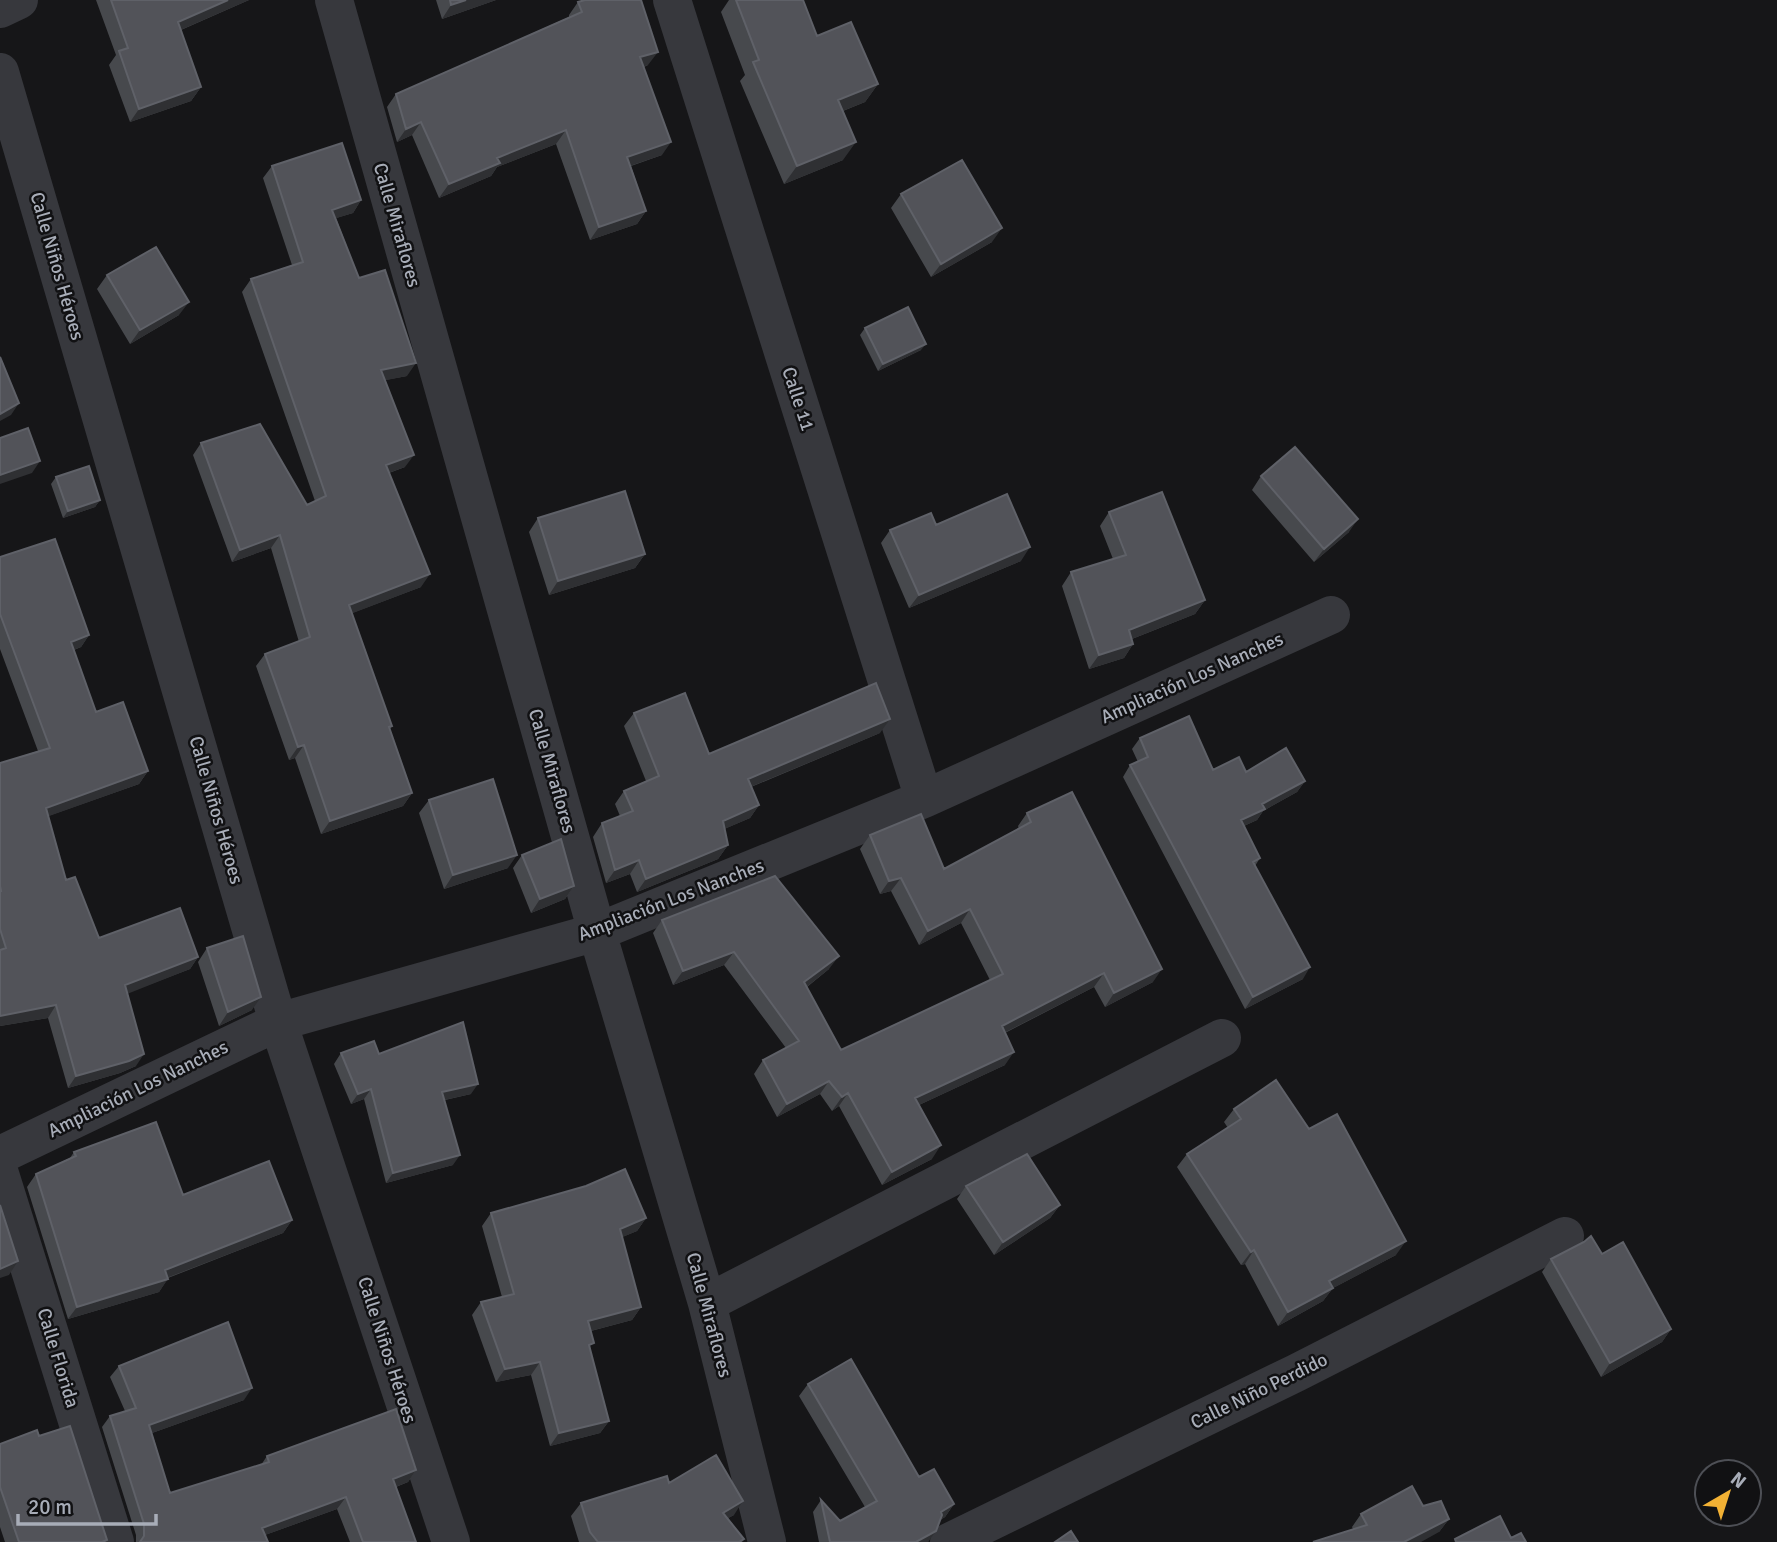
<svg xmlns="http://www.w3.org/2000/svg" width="1777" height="1542" font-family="Signika,sans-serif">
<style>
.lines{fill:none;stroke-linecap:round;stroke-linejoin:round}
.minor{stroke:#37383d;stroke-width:38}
.wall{fill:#47494d}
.shaded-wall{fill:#2f3033}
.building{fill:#525359;stroke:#5f6168;stroke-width:2}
.labels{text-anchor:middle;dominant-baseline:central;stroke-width:5;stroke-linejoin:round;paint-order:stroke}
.street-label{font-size:19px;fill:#a8adb8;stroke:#111113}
</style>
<rect width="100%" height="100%" fill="#161618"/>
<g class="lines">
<!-- minor -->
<path class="minor" d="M334,0L597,932L707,1303L767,1542
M672,0L924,799
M0,9L19,0
M0,72L278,1022L451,1542
M0,1155L278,1022L597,932L924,799L1331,615
M0,1174L115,1542
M707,1303L1222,1038
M949,1542L1296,1373L1565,1236"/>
</g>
<!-- wall -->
<path class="wall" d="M96,0H249L181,30L201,87L191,101L130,122L109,65L116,55Z
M436,0H496L442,19Z
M729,0H803L817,36L878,84L865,102L843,111V160L784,184L740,81L745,75L721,12Z
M578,2L648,65L644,67L662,155L631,166L646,211L637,224L590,240L556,144L497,167L491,176L439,198L412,135L397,142L387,107L396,94L569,17V15Z
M272,166L361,200L353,213L336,218L359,278L407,376L385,380L405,467L389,473L421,587L352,613L392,726L390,729L412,793L403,806L321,834L295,758L289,760L256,666L265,654L299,642L271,548L232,562L193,455L201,443L307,505L315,501L242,292L251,279L292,265L263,178Z
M901,194L992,242L931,277L891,208Z
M107,275L179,315L130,344L97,289Z
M865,328L921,350L878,371L860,335Z
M1261,476L1349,532L1314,562L1252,490Z
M56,477L100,500L95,507L63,518L51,484Z
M1109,512L1205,600L1195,614L1132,639L1133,644L1124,658L1089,669L1062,586L1071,572L1113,559L1100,526Z
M538,518L645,554L635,568L549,595L529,532Z
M936,525L1021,561L909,608L881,543L890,530Z
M0,557L89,635L81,647L74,650L96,712L148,771L139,784L48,816L66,880L99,938L198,957L190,969L127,993L136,1066L120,1073L68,1088L48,1018L0,1026V763L38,751L0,649Z
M634,713L709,754L880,733L751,787L759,805L750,818L724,829L728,845L718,859L637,892L630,874L606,883L593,837L602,823L620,816L615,804L624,791L646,781L624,726Z
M1140,738L1213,770L1246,772L1305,781L1297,792L1263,811L1257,820L1244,826L1260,858L1255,866L1303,979L1245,1009L1123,777L1130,765L1138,762L1132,749Z
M429,800L508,868L444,889L419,813Z
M1027,813L1153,982L1105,1007L1094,987L1005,1033V1065L919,1105L932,1159L882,1185L839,1106L832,1111L820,1094L777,1117L754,1074L763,1060L786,1048L724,965L673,985L653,933L662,920L829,969L807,987L841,1050L990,980L961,923L919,945L891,891L880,894L860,849L870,835L944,869L1019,829L1018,826Z
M522,855L574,886L565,899L531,913L513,868Z
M207,948L252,1010L219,1026L198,962Z
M341,1053L379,1054L471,1094L445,1100L453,1165L386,1183L364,1099L351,1104L334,1064Z
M1234,1109L1309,1129L1396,1255L1333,1288L1323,1301L1278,1326L1245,1264L1241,1265L1177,1167L1187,1154L1228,1128L1224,1122Z
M74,1152L183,1195L292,1220L283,1233L168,1278L159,1292L68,1319L27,1187L36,1174L70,1158Z
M966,1186L1060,1205L1050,1218L994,1255L957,1199Z
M491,1213L646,1218L637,1231L622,1237L641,1307L632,1320L591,1331L590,1349L609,1421L600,1433L550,1446L531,1375L496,1382L472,1315L481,1302L502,1297L482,1226Z
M1602,1254L1671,1329L1662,1342L1601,1377L1542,1272L1551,1259Z
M119,1366L244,1400L152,1433L170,1493L261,1465L267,1456L416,1470L408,1482L396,1487L416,1542H350L337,1509L265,1535L268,1542H136V1535L102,1427L110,1416L125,1411L110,1377Z
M808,1384L954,1504L945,1517L940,1520L928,1542H819L813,1512L821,1500L840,1521L865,1507L799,1396Z
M39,1436L106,1542H5L0,1527V1444Z
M669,1483L734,1515L728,1518L744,1539L742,1542H579L571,1516L581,1503Z
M1423,1506L1449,1519L1439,1532L1353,1529L1352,1527L1361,1514Z"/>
<!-- shaded-wall -->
<path class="shaded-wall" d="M228,0H249L169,35L178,22Z
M466,0H496L442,19L451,5Z
M658,52L648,65L631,71L640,57Z
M878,84L865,102L825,118L838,100Z
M201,87L191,101L130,122L139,109Z
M421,122L412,135L397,142L406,129Z
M566,130L556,144L497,167L491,176L439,198L449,184L497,158Z
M671,142L662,155L618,170L627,157Z
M856,142L843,160L784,184L797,166Z
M361,200L353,213L324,222L332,210Z
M646,211L637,224L590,240L599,227Z
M1002,228L992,242L931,277L941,264Z
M189,302L179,315L130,344L140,330Z
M926,344L921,350L878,371L883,364Z
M416,363L407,376L372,383L381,370Z
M19,403L11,415L0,421V414Z
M414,455L405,467L377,477L386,465Z
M40,461L32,473L0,484V475Z
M100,500L95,507L63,518L68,511Z
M1358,519L1349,532L1314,562L1324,549Z
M280,535L271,548L232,562L240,550Z
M1030,547L1021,561L909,608L919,595Z
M645,554L635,568L549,595L558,581Z
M430,574L421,587L340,618L349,605Z
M1205,600L1195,614L1119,644L1129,630Z
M89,635L81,647L63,654L71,642Z
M1133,644L1124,658L1089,669L1099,655Z
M890,719L880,733L738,792L748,779Z
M304,745L295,758L289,760L298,747Z
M148,771L139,784L38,820L46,808Z
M1305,781L1297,792L1263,811L1257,820L1233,831L1241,820L1262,804Z
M412,793L403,806L321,834L330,821Z
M759,805L750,818L713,834L723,821Z
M728,845L718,859L637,892L646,879Z
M517,855L508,868L444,889L453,875Z
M639,860L630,874L606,883L615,870Z
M901,878L891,891L880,894L889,881Z
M574,886L565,899L531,913L540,899Z
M970,909L961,923L919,945L928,931Z
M734,952L724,965L673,985L683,971Z
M839,956L829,969L795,996L804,982Z
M198,957L190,969L117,998L125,985Z
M1310,967L1303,979L1245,1009L1253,997Z
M1162,969L1153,982L1105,1007L1114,993Z
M1104,973L1094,987L992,1039L1002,1026Z
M261,997L252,1010L219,1026L228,1012Z
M56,1005L48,1018L0,1026V1016Z
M1014,1052L1005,1065L906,1111L915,1098Z
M144,1054L136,1066L120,1073L68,1088L76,1076Z
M829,1081L820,1094L777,1117L787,1104Z
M478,1084L471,1094L435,1102L442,1092Z
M371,1089L364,1099L351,1104L358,1094Z
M848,1093L839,1106L832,1111L842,1097Z
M941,1145L932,1159L882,1185L892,1172Z
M460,1155L453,1165L386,1183L393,1173Z
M1060,1205L1050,1218L994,1255L1003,1242Z
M646,1218L637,1231L611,1242L620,1229Z
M292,1220L283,1233L156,1282L165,1270Z
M1406,1241L1396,1255L1320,1295L1329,1281Z
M1254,1250L1245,1264L1241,1265L1251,1252Z
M18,1261L9,1275L0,1278V1269Z
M168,1279L159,1292L68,1319L77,1307Z
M1333,1288L1323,1301L1278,1326L1288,1312Z
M641,1307L632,1320L579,1334L588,1321Z
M1671,1329L1662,1342L1601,1377L1610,1363Z
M540,1362L531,1375L496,1382L505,1369Z
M252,1388L244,1400L141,1437L149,1425Z
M609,1421L600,1433L550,1446L559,1433Z
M416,1470L408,1482L385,1491L393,1479Z
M346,1497L337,1509L254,1539L262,1528Z
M743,1501L734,1515L714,1526L723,1513Z
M954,1504L945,1517L932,1525L941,1512Z
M1449,1519L1439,1532L1421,1542H1404Z
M936,1531L928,1542H916Z"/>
<!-- building -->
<path class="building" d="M111,0H228L178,22L201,87L139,109L119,51L128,48Z
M450,0H466L451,5Z
M585,0H641L658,52L640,57L671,142L627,157L646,211L599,227L566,130L497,158L500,163L449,184L421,122L406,129L396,94L582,12L578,2Z
M736,0H803L817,36L851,22L878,84L838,100L856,142L797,166L753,62L759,60Z
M342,143L361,200L332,210L359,278L385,270L416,363L381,370L414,455L386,465L430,574L349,605L392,726L389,727L412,793L330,821L304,745L298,747L265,654L310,637L280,535L240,550L201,443L260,424L307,505L326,496L251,279L303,262L272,166Z
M962,160L1002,228L941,264L901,194Z
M156,247L189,302L140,330L107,275Z
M908,307L926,344L883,364L865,328Z
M0,357L19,403L0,414Z
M28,428L40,461L0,475V438Z
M1295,447L1358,519L1324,549L1261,476Z
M89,466L100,500L68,511L56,477Z
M625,491L645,554L558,581L538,518Z
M1162,492L1205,600L1129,630L1133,644L1099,655L1071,572L1126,555L1109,512Z
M1007,494L1030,547L919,595L890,530L931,513L936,525Z
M55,539L89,635L71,642L96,712L123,702L148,771L46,808L66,880L75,877L99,938L180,908L198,957L125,985L144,1054L129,1061L76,1076L56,1005L0,1016V950L6,948L0,929V891H1L0,886V763L50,748L0,614V557Z
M876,683L890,719L748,779L759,805L723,821L728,845L646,879L639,860L615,870L602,823L633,811L624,791L659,776L634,713L685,693L709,754Z
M1189,716L1213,770L1239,757L1246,772L1286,748L1305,781L1262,804L1265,809L1241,820L1260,858L1253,862L1310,967L1253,997L1130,765L1148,757L1140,738Z
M493,779L517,855L453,875L429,800Z
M1072,792L1162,969L1114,993L1104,973L1002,1026L1014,1052L915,1098L941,1145L892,1172L848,1093L842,1097L829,1081L787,1104L763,1060L799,1041L734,952L683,971L662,920L775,876L839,956L804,982L841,1050L1003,974L970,909L928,931L901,878L889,881L870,835L921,814L944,869L1031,822L1027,813Z
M561,839L574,886L540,899L522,855Z
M243,936L261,997L228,1012L207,948Z
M463,1022L478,1084L442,1092L460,1155L393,1173L371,1089L358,1094L341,1053L374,1041L379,1054Z
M1276,1080L1309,1129L1337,1114L1406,1241L1329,1281L1333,1288L1288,1312L1254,1250L1251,1252L1187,1154L1241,1119L1234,1109Z
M156,1122L183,1195L269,1161L292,1220L165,1270L168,1279L77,1307L36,1174L76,1156L74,1152Z
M1027,1154L1060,1205L1003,1242L966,1186Z
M625,1169L646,1218L620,1229L641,1307L588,1321L594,1343L589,1345L609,1421L559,1433L540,1362L505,1369L481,1302L514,1294L491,1213L586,1186Z
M0,1205L18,1261L0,1269Z
M1591,1236L1602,1254L1623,1242L1671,1329L1610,1363L1551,1259L1584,1242Z
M228,1322L252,1388L149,1425L170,1493L269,1462L267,1456L396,1409L416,1470L393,1479L416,1542H363L346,1497L262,1528L268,1542H140L144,1536V1524L110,1416L136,1408L119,1366Z
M851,1359L919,1477L934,1469L954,1504L941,1512L942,1515L936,1531L916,1542H830L821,1500L840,1521L877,1501L808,1384Z
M70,1426L107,1540L102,1542H19L0,1487V1444L37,1430L39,1436Z
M716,1455L743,1501L723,1513L744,1539L739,1542H598L590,1532L581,1503L667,1476L669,1483Z
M1412,1486L1423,1506L1441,1501L1449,1519L1404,1542H1313L1367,1525L1361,1514Z
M1500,1516L1511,1538L1521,1533L1526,1542H1456L1455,1539Z
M1071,1531L1078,1542H1055Z"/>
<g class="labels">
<!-- street labels -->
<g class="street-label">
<text transform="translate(397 225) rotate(74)">Calle Miraflores</text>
<text transform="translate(57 266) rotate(74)">Calle Niños Héroes</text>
<text transform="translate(798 399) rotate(72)">Calle 11</text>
<text transform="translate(1192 678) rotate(-24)">Ampliación Los Nanches</text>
<text transform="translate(552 771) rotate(74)">Calle Miraflores</text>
<text transform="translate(216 810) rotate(74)">Calle Niños Héroes</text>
<text transform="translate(671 900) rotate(-21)">Ampliación Los Nanches</text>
<text transform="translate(138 1089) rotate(-26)">Ampliación Los Nanches</text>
<text transform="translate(709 1315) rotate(75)">Calle Miraflores</text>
<text transform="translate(387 1350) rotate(72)">Calle Niños Héroes</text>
<text transform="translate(58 1358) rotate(73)">Calle Florida</text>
<text transform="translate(1259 1391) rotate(-26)">Calle Niño Perdido</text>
</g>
</g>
<!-- north arrow -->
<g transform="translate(1728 1493) rotate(39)"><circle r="33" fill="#111113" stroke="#4d4f55" stroke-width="2"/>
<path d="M0-5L12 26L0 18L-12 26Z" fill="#f2b134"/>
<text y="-10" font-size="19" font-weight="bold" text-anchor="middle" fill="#a8adb8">N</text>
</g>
<!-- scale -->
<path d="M18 1514v10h138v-10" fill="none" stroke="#a8adb8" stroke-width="3.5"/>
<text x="28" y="1514" font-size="21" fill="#a8adb8" stroke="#111113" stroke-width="5" paint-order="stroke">20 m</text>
</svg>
